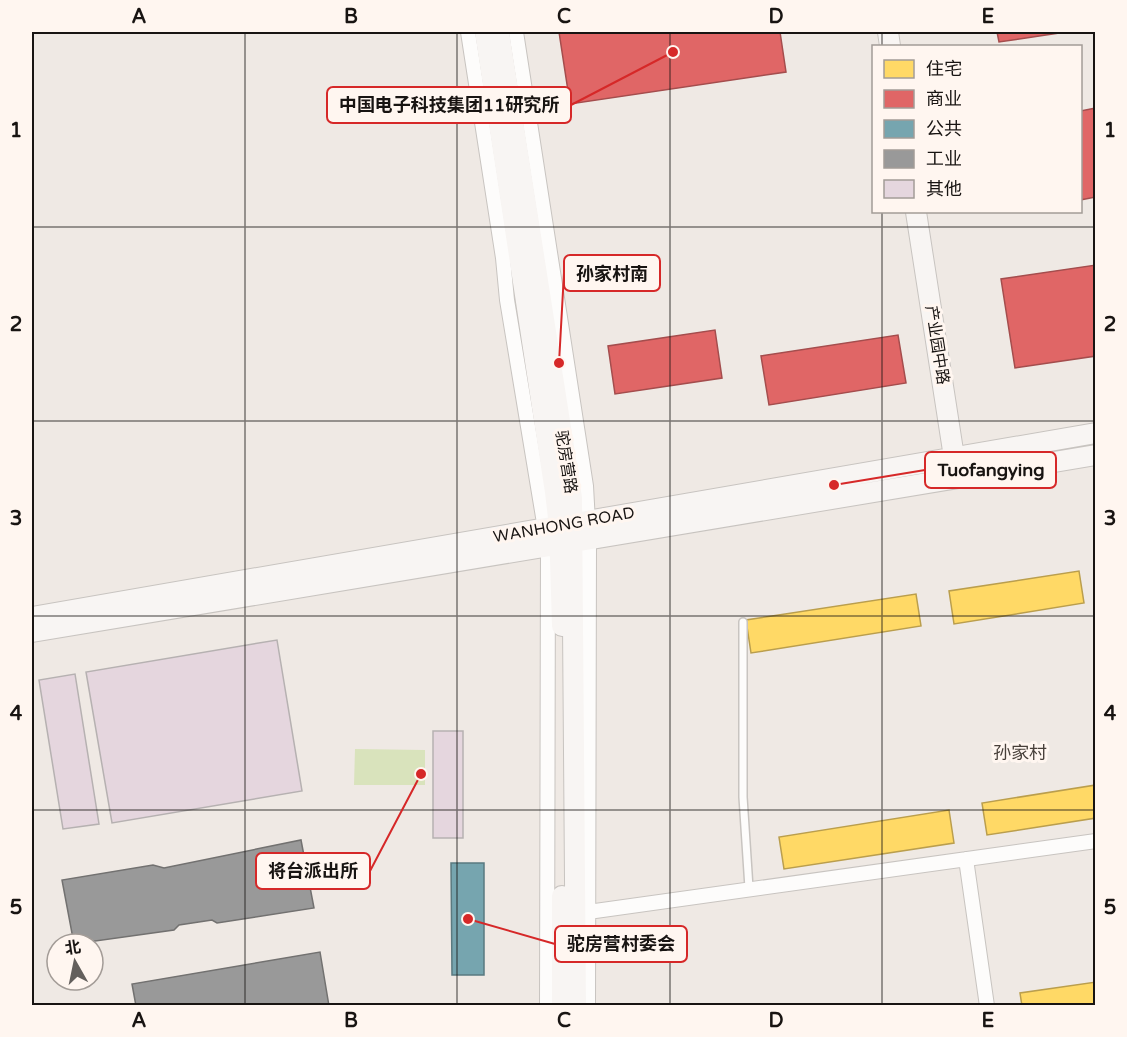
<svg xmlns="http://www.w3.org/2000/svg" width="1127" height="1037" font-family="'Varela Round','Noto Sans SC',sans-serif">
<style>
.green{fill:#d9e3bc}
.homes{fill:#ffd966;stroke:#ba9e4d;stroke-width:1.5}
.shops{fill:#e06666;stroke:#a44d4d;stroke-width:1.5}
.public{fill:#76a5af;stroke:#5a7a80;stroke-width:1.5}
.industry{fill:#999;stroke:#727170;stroke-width:1.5}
.building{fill:#e5d6de;stroke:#b6b1b1;stroke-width:1.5}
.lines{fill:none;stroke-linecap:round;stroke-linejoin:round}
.lane-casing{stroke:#c8c4c0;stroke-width:10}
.street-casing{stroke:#c8c4c0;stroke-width:16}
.secondary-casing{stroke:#c8c4c0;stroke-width:22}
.lane{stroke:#fdfcfb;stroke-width:7}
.street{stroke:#fdfcfb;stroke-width:14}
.secondary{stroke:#f8f5f3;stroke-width:20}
.grid{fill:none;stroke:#181412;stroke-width:1.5;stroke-opacity:0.55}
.labels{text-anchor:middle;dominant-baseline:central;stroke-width:6;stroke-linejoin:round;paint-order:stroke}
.street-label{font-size:16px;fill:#181412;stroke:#fff6f0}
.neighbourhood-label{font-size:18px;fill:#473f39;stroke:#fff6f0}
.leader{fill:none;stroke:#d62828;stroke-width:2}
.callout-dot{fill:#d62828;stroke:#fff6f0;stroke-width:2}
.callout{fill:#fff6f0;stroke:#d62828;stroke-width:2}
.callout-label{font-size:18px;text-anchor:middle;font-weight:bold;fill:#181412}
.neatline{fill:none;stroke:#181412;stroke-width:2}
.grid-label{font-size:20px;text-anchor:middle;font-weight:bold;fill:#181412}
</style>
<rect width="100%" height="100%" fill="#efe9e4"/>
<!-- green -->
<path class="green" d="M355,749L425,750V785H354Z"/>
<!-- homes -->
<path class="homes" d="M1079,571L1084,603L954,624L949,591Z
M916,594L921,626L751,653L746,620Z
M1096,785V818L987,835L982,803Z
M949,810L954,843L784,869L779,837Z
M1096,982V1006H1022L1020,993Z"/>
<!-- shops -->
<path class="shops" d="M559,32H780L786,72L570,104Z
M997,32H1066L999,42Z
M1096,108V197L1080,200V111Z
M1096,265V356L1015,368L1001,279Z
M715,330L722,378L615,394L608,346Z
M898,335L906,383L769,405L761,356Z"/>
<!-- public -->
<path class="public" d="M451,863H484V975H452Z"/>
<!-- industry -->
<path class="industry" d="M301,840L314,908L217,923L212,920L179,925L174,930L74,944L62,880L153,865L164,868Z
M320,952L329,1006H136L132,984Z"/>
<!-- building -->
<path class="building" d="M277,640L302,791L112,823L86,672Z
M75,674L99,824L63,829L39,680Z
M433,731H463V838H433Z"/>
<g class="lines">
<!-- lane casing -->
<g class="lane-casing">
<path id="lane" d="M743,622V797L749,888"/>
</g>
<!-- street casing -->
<g class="street-casing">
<path id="street" d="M468,32L503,258L507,300L548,547L547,1006
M516,32L586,486L589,540L588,1006
M966,859L987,1006
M581,913L1096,841"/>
</g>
<!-- secondary casing -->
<g class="secondary-casing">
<path id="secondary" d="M485,32L555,492L559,526L562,626
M499,32L572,498L576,1006
M888,32L890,46
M916,212L956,470
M32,617L1096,433
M32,632L1096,455
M562,1006V896"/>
</g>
<!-- lane -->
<use href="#lane" class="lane"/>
<!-- street -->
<use href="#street" class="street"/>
<!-- secondary -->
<use href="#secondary" class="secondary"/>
</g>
<!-- grid -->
<path class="grid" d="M245,32V1006M457,32V1006M670,32V1006M882,32V46M882,212V1006M32,227H1096M32,421H1096M32,616H1096M32,810H1096"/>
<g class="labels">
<!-- street labels -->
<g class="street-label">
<text transform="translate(937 345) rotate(81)">产业园中路</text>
<text transform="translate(566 462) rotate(81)">驼房营路</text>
<text transform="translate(564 525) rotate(-10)">WANHONG ROAD</text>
</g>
<!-- neighbourhood labels -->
<g class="neighbourhood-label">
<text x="1020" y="753">孙家村</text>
</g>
</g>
<!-- callouts -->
<path class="leader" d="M673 52L571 105M559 363L564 273M834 485L925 470M421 774L370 871M468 919L555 944"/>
<g class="callout-dot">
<circle cx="673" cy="52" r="6"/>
<circle cx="559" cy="363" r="6"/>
<circle cx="834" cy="485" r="6"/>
<circle cx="421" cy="774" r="6"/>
<circle cx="468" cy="919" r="6"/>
</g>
<g class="callout">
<rect x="327" y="87" width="244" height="36" rx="6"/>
<rect x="564" y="255" width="96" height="36" rx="6"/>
<rect x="925" y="452" width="131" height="36" rx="6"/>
<rect x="256" y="853" width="114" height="36" rx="6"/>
<rect x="555" y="926" width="132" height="36" rx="6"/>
</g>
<g class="callout-label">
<text x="449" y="111">中国电子科技集团11研究所</text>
<text x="612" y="280">孙家村南</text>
<text x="991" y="476">Tuofangying</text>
<text x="313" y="877">将台派出所</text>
<text x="621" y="950">驼房营村委会</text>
</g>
<!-- border -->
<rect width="1127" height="1037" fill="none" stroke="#fff6f0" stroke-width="66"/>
<!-- legend -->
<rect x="872" y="45" width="210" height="168" fill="#fff6f0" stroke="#a39c97" stroke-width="1.5"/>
<rect x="884" y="60" width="30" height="18" fill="#ffd966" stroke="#a39c97" stroke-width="1.5"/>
<text x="926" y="75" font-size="18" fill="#181412">住宅</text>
<rect x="884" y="90" width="30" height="18" fill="#e06666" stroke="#a39c97" stroke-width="1.5"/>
<text x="926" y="105" font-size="18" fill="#181412">商业</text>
<rect x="884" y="120" width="30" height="18" fill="#76a5af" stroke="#a39c97" stroke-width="1.5"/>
<text x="926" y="135" font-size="18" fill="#181412">公共</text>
<rect x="884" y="150" width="30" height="18" fill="#999999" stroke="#a39c97" stroke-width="1.5"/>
<text x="926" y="165" font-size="18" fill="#181412">工业</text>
<rect x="884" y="180" width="30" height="18" fill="#e5d6de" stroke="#a39c97" stroke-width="1.5"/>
<text x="926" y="195" font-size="18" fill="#181412">其他</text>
<!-- north arrow -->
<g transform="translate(75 962) rotate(351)"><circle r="28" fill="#fff6f0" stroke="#a39c97" stroke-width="1.5"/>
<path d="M0-4.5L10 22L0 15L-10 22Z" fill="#635f5c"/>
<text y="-9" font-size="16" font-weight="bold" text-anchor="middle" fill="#181412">北</text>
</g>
<rect x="33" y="33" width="1061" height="971" class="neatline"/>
<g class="grid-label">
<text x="139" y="23">A</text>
<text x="351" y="23">B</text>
<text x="564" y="23">C</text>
<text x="776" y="23">D</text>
<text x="988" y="23">E</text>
<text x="16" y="137">1</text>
<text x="1110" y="137">1</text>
<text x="16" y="331">2</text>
<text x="1110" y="331">2</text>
<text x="16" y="525">3</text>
<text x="1110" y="525">3</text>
<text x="16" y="720">4</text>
<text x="1110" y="720">4</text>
<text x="16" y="914">5</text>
<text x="1110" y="914">5</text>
<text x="139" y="1027">A</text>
<text x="351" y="1027">B</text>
<text x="564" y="1027">C</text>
<text x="776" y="1027">D</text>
<text x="988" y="1027">E</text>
</g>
</svg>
